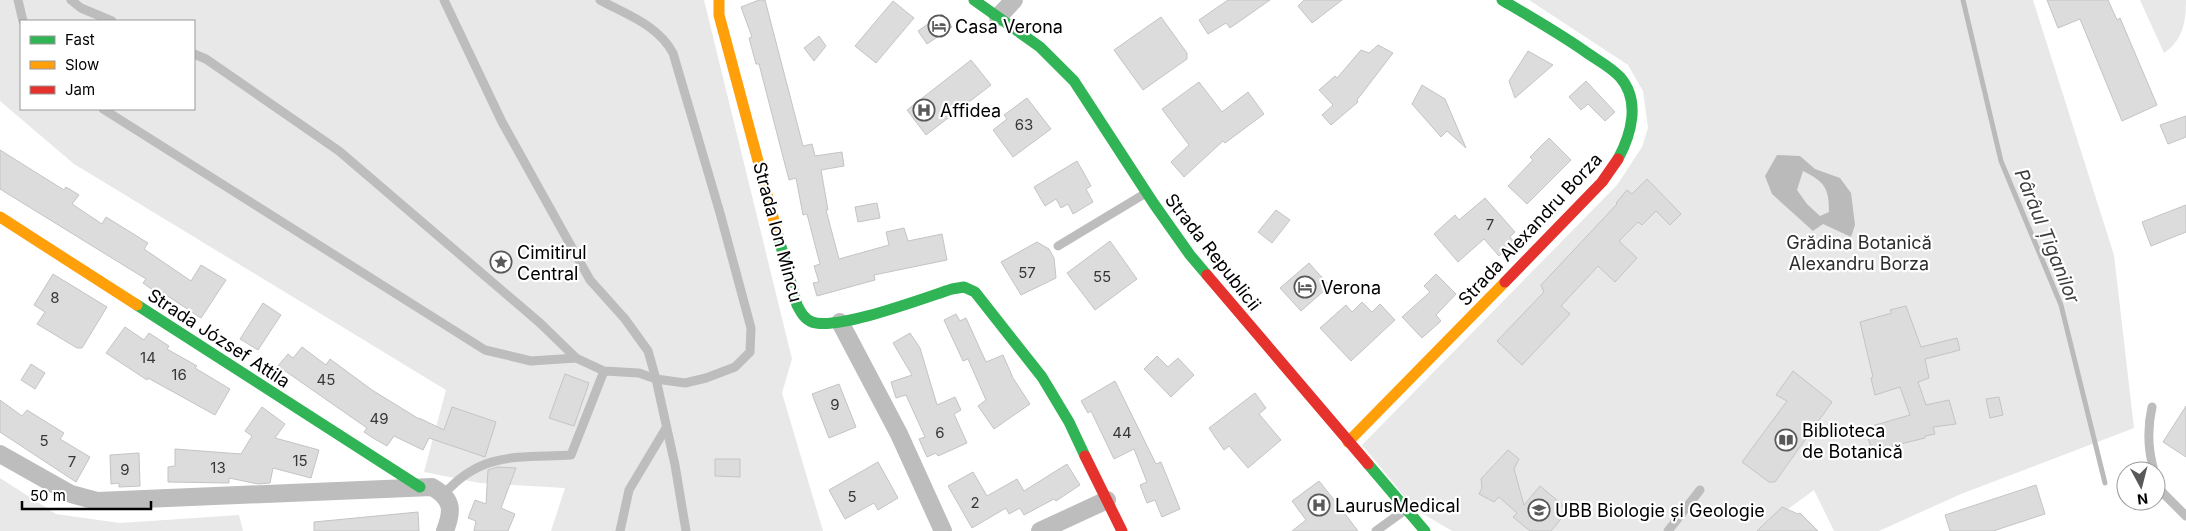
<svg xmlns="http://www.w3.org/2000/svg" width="2186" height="531" font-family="Inter,sans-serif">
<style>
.green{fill:#e8e8e8;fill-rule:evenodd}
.water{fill:#bababa;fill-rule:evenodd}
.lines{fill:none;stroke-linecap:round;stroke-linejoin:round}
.stream{stroke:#bababa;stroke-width:5}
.building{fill:#dcdcdc;stroke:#c4c4c4}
.lane{stroke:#bdbdbd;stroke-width:9}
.street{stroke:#bdbdbd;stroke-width:18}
.fast{stroke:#30b455;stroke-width:11}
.slow{stroke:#ff9f0a;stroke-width:11}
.jam{stroke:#e5322d;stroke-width:11}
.labels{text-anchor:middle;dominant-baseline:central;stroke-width:4.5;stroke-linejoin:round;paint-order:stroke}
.number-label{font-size:15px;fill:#373737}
.poi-label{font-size:18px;fill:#000;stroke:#fff;text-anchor:start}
.street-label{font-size:18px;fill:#000;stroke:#fff}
.park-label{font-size:18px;fill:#2d2d2d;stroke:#fff}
.water-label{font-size:19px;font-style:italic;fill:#3e3e3e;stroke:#fff}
</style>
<rect width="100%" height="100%" fill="#fff"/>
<!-- green -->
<path class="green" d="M0,0H704L792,359L782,393L823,531H551L565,488L480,483L424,472L446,390L74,164L0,101ZM21,21H194V109H21Z
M1529,0H2033L2114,255L2134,428L1961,494L1879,531H1834L1814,490L1758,531H1452L1415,509L1362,445L1617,185L1642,147L1648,128L1643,91L1628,65Z
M2140,0H2186C2186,22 2183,40 2164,53Z
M0,478L56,514L120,523L239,515L243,531H0Z"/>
<!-- water -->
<path class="water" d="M1777,155L1800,156L1815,169L1840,178L1851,193L1855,225L1851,237L1823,224L1813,231L1772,194L1765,176ZM1803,171C1825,182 1829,188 1829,212L1820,216L1807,204L1797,190Z"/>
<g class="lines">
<!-- stream -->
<path class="stream" d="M1963,0L2001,161L2061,305L2105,483"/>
</g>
<!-- building -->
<path class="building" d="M759,0H765L803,146L812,144L815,156L842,152L844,166L821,170L828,210H826L839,259L889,245L886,232L904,228L908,241L942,234L947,260L874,275L875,280L817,296L813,283L819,282L814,266L820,264L807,214L803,215L796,178L789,180L759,64H756L749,38L752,37L741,7Z
M1228,0H1270L1230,28L1226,23L1208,34L1199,20Z
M1304,0H1342L1312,23L1298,6Z
M2047,0H2108L2117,20L2120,18L2157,105L2122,121L2080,19L2058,28Z
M893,1L914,18L876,63L855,46Z
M942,14L952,27L927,44L918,31Z
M1161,17L1187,53V59L1143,90L1114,50Z
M819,36L826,46L814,61L804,48Z
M1378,45L1393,53L1357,100L1358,102L1331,125L1322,115L1333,105L1319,90L1335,76L1337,78L1361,50L1369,53Z
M1528,51L1553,65L1515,98L1509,81Z
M971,60L991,85L926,135L907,110Z
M1586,81L1615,112L1605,121L1588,104L1581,110L1569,97Z
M1199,82L1222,112L1248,92L1264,114L1225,143L1223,141L1184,177L1171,162L1189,145L1162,109Z
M1422,85L1445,99L1466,148L1447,131L1441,137L1412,104Z
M1027,98L1051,129L1013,157L993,130L1007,119L1004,115Z
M2186,116V137L2168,144L2160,125Z
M1549,138L1571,160L1527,204L1508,186L1533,160L1530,157Z
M0,150L64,190L66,187L79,195L72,204L102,224L106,217L148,243L144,249L191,281L201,265L226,280L201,318L166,295L164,298L143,283L146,279L0,189Z
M1077,161L1091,186L1086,189L1093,202L1073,214L1068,204L1061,208L1056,199L1045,206L1034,187Z
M1647,179L1681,214L1670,225L1656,211L1642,225L1638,222L1619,241L1637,258L1615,282L1598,266L1561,306L1570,314L1522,365L1497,341L1544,292L1541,285L1617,204L1616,203L1627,190L1632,194Z
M1485,198L1515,232L1510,237L1514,242L1499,256L1484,239L1458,262L1434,234L1455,215L1459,220Z
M877,203L880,218L858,222L855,207Z
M2186,205V232L2151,246L2142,222Z
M1276,210L1290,220L1272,243L1258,232Z
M1110,241L1137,279L1095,310L1067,273Z
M1037,242L1049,249L1054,258L1056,278L1021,295L1001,262Z
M1309,263L1327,283V288L1301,311L1280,288Z
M53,274L107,307L82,348H77L37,324L45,312L34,305Z
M1436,274L1456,294L1436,315L1441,321L1422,338L1402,317L1430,292L1424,286Z
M1362,302L1372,312L1380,304L1395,320L1351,361L1320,328L1346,305L1352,312Z
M263,303L281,315L258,350L240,339Z
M1906,306L1921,347L1957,338L1960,350L1925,359L1929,378L1918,382L1926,405L1949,400L1956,424L1933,427L1935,434L1925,436V438L1872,451L1865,428L1910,415L1900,387L1875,395L1871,378L1873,377L1860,322L1892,313L1890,310Z
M956,314L960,321L966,318L986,362L1003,355L1013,378L1030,404L994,429L978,406L986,400L968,359L963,361L944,320Z
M125,327L144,340L149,333L169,346L167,349L197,366L195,368L230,389L215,415L148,378L147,380L106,353Z
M910,333L920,348L937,405L955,397L961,410L954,414L967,443L938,456L936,453L927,457L919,439L925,437L906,395L896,398L891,382L912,375L893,343Z
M302,347L326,365L330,359L372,390L419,419V418L444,430L452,407L496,422L485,457L429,438L423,450L394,436L387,446L373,438L364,432L367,428L278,366L288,354L293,358Z
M1157,356L1168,367L1178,358L1194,375L1171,397L1144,369Z
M31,364L45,373L35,389L21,380Z
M1793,371L1832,402L1775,482H1769L1742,462L1787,401L1776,395Z
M565,374L589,383L574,426L549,418Z
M1115,381L1156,464L1161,462L1180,509L1162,517L1155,500L1147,503L1140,485L1147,482L1134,449L1114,459L1091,411L1088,413L1081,401Z
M839,384L856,427L829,438L812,394Z
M1255,393L1266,408L1259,414L1281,440L1248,468L1229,446L1224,450L1209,428Z
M1999,397L2003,415L1990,418L1986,399Z
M0,400L22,416L27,410L64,433L60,439L90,457L76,482L0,432Z
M2186,406V457L2163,442Z
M262,407L285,424L275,438L319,450L311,478L273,468L270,483L258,484L229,478V483L168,482V467L175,466V449L241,454L252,436L245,431Z
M1508,450L1519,459L1514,469L1524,505L1540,486L1563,505L1555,515L1561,519L1551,531H1530L1513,517L1517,513L1499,497L1494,502L1479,494L1482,488L1481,479Z
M139,453L140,486L119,487V483L111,484L110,455Z
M715,459H740V477L715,476Z
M878,462L898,498L878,510L874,503L845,519L829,490Z
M1067,464L1080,485L1056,501L1054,499L1024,515L1020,508L1009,514L1006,508L972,528L948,486L973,472L987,496L1017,479L1024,491Z
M497,467L516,468L501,508L515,514L508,531H474L476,521L468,518L475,500L486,504L488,470Z
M1319,481L1342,510L1358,531H1292L1306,520L1292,501Z
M2036,485L2045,514L1993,531H1950L1945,515Z
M1782,507L1798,514L1800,513L1818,531H1757Z
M418,512L419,531H314V522Z"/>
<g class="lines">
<!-- lane -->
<path class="lane" d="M18,0L23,21
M71,0L81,8L112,21
M444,0L502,122L590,280L625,319L648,351L656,379L675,465L686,531
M194,54L206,59L339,151L540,323L576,358L604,371
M103,109L485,350L531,361L576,358
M1058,246L1146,193
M2152,407C2147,429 2148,450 2154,471
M2156,478L2162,492L2186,516
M444,494C482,451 518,458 571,455L604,371L639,373L656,379L685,383L706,378L735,367L750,352L751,328L720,213L673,53C658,25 627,15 600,0
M620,531L629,490L666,428
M1376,531L1405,510
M1668,531L1700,490"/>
<!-- street -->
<path class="street" d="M998,17L1014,0
M840,322L899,434L943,531
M0,454L71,494L97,501L432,487C453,499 453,510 445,531
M1040,531L1107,500"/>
<!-- fast -->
<path class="fast" d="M974,0L1040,47L1074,81L1154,204L1190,255L1207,275
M1502,0C1529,16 1557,32 1583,50C1595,59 1610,66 1620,77C1641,101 1631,135 1618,159
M776,228L797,305C801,312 804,319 812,322C837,331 924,298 952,289L964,287L975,292L1042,377L1069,422L1085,456
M137,305L420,487
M1368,464L1425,531"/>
<!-- slow -->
<path class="slow" d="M719,0V15L776,228
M0,217L137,305
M1348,442L1505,282"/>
<!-- jam -->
<path class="jam" d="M1207,275L1368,464
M1505,282L1602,182L1618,159
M1085,456L1122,531"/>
</g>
<!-- icons -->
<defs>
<g id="hotel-ring" transform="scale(1.125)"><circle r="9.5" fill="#fff" stroke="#595959" stroke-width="1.5"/><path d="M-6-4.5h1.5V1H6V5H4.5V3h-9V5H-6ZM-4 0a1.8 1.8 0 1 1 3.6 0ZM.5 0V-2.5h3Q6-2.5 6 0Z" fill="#595959"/></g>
<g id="hospital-ring" transform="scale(1.125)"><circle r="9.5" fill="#fff" stroke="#595959" stroke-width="1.5"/><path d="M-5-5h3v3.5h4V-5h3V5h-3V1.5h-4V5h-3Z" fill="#595959"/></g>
<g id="sight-ring" transform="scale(1.125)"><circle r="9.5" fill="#fff" stroke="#595959" stroke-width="1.5"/><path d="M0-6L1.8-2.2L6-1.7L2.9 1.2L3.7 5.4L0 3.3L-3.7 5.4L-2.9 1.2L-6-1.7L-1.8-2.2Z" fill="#595959"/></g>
<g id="library-ring" transform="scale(1.125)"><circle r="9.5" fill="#fff" stroke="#595959" stroke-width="1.5"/><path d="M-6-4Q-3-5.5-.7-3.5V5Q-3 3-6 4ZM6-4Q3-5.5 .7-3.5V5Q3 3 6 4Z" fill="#595959"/></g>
<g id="university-ring" transform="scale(1.125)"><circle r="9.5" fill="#fff" stroke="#595959" stroke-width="1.5"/><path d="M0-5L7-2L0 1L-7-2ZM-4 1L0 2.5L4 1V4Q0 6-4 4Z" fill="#595959"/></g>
</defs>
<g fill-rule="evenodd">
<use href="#hotel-ring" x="939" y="26"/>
<use href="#hospital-ring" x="924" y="110"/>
<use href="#sight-ring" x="501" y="262"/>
<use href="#hotel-ring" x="1305" y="287"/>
<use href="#library-ring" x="1786" y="440"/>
<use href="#hospital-ring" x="1319" y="505"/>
<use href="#university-ring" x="1539" y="510"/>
</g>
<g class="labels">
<!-- number labels -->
<g class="number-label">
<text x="1024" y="124">63</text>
<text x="1490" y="224">7</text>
<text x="1027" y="272">57</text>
<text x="1102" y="276">55</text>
<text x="55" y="297">8</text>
<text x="148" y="357">14</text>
<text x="179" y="374">16</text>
<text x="326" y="379">45</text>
<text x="835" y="404">9</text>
<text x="379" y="418">49</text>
<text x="940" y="432">6</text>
<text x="1122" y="432">44</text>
<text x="44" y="440">5</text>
<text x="300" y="460">15</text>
<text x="72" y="461">7</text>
<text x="218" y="467">13</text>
<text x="125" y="469">9</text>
<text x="852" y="496">5</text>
<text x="975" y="502">2</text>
</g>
<!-- poi labels -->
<g class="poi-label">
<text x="955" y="26">Casa Verona</text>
<text x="940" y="110">Affidea</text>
<text x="517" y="252">Cimitirul<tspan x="517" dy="21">Central</tspan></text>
<text x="1321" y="287">Verona</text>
<text x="1802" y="430">Biblioteca<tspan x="1802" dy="21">de Botanică</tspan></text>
<text x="1335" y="505">LaurusMedical</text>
<text x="1555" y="510">UBB Biologie și Geologie</text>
</g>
<!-- street labels -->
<g class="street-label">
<text transform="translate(1530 229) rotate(-47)">Strada Alexandru Borza</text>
<text transform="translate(778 232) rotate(75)">Strada Ion Mincu</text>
<text transform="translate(1213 252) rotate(52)">Strada Republicii</text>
<text transform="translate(219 338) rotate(33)">Strada József Attila</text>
</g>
<!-- park labels -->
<g class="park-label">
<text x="1859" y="242">Grădina Botanică<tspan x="1859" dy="21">Alexandru Borza</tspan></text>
</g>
<!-- water labels -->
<g class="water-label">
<text transform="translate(2047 236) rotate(68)">Pârâul Țiganilor</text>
</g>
</g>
<!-- legend -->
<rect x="20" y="20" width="175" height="90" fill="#ffffff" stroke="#999999"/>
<rect x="30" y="36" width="25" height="8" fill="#30b455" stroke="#999999"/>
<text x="65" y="45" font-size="15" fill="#000000">Fast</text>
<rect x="30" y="61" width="25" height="8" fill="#ff9f0a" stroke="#999999"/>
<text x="65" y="70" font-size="15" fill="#000000">Slow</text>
<rect x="30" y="86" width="25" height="8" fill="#e5322d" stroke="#999999"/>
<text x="65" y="95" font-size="15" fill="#000000">Jam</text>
<!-- north arrow -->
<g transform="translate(2141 486) rotate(173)"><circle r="24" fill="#ffffff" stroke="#999999"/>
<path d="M0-4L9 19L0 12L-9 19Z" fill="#595959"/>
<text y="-8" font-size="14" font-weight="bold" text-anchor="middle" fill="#000000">N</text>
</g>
<!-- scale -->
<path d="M22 501v8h129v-8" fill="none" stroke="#000000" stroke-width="2.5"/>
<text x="30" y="501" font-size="15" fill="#000000" stroke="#ffffff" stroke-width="4" paint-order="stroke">50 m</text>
</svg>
